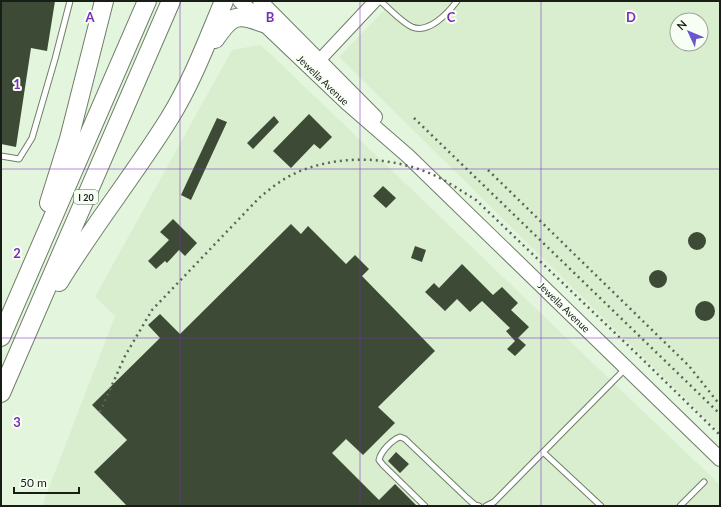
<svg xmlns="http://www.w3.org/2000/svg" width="721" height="507" font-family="Lato,sans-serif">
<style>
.built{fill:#d8eecf;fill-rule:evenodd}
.building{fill:#3c4a36}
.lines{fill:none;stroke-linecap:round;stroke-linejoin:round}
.service-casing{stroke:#6f7e69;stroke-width:7}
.tertiary-casing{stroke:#6f7e69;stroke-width:14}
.secondary-casing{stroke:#6f7e69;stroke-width:16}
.motorway-casing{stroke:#6f7e69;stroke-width:20}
.service{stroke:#fff;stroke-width:5}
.tertiary{stroke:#fff;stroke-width:12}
.secondary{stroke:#fff;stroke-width:14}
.motorway{stroke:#fff;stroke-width:18}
.rail{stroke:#5c6557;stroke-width:2.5;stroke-dasharray:2 4;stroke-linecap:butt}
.grid{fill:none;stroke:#7b2cbf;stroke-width:1;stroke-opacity:0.55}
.labels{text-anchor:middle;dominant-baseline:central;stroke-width:4;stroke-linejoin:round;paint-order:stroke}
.shield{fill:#f7fff5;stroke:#5b6258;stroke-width:1}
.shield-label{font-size:9px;font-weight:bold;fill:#181e15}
.street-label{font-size:10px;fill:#181e15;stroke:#f7fff5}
.grid-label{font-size:13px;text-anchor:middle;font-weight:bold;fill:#7b2cbf;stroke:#f7fff5;stroke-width:4;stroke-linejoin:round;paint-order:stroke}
</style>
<rect width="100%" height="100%" fill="#e4f5dd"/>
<!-- built -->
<path class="built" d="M393,1H720V433L339,57ZM677,20H701V44H677Z
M261,45L720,485V506H42L115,316L95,297L232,50Z"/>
<!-- building -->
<path class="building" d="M1,1H55L47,51L31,48L16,147L1,144Z
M309,114L332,137L320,149L314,144L291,168L273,151Z
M274,116L279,122L253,149L247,143Z
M217,118L227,122L191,200L181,195Z
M383,186L396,198L386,208L373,196Z
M173,219L197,243L185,256L179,250L167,263L165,261L156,269L148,261L169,240L160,232Z
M291,224L301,234L308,226L346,264L355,255L369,269L362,276L435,351L378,407L395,423L363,455L346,439L332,453L379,500L395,484L417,506H127L94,472L127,440L92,405L160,338L148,325L160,314L180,334Z
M688 241a9 9 0 1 1 18 0a9 9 0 1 1-18 0Z
M415,246L426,250L422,262L411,258Z
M462,264L493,295L502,287L518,303L511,310L529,327L515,341L506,331L510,328L482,301L470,312L457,299L445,311L425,292L434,283L439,288Z
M649 279a9 9 0 1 1 18 0a9 9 0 1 1-18 0Z
M695 311a10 10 0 1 1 20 0a10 10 0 1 1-20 0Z
M518,338L526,345L515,356L507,349Z
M396,452L409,464L400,473L388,461Z"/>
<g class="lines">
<!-- service casing -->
<g class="service-casing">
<path id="service" d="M380,1C389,8 401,22 412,27C429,34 448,13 457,1
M1,156L19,159L32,138L55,59L70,1
M543,452L601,506
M425,506L383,465L379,460C381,451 392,440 400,437L405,439L467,498L475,505L479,506
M486,506L494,502L626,368
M680,506L704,482"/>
</g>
<!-- tertiary casing -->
<g class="tertiary-casing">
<path id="tertiary" d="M313,67L375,1"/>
</g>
<!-- secondary casing -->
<g class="secondary-casing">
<path id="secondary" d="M240,1L347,103L408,156L720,459
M260,1L375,117"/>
</g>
<!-- motorway casing -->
<g class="motorway-casing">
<path id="motorway" d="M215,39C231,16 236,12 263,23
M49,203L69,139L104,1
M59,282C93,226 134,175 169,119C192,82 207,41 224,1
M1,337L147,1
M1,393L171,1"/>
</g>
<!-- service -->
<use href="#service" class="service"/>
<!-- tertiary -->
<use href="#tertiary" class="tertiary"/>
<!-- secondary -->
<use href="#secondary" class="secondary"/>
<!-- motorway -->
<use href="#motorway" class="motorway"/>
<!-- rail -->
<path class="rail" d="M414,118L720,414
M488,170L689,366L720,405
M100,412L125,356L152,310L259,198C272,187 286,176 303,170C345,154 395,157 436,176C450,183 463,192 476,200L637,354L720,435"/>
</g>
<!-- grid -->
<path class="grid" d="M180,1V506M360,1V506M541,1V506M1,169H720M1,338H720"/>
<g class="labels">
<!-- shield labels -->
<rect class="shield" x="74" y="190" width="24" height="14" rx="3"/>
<g class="shield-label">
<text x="86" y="197">I 20</text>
</g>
<!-- street labels -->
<g class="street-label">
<text transform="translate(323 80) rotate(44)">Jewella Avenue</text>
<text transform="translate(564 307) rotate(44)">Jewella Avenue</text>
</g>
</g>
<g class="grid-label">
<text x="90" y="22">A</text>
<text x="270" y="22">B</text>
<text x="451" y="22">C</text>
<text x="631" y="22">D</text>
<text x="17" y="89">1</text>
<text x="17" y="258">2</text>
<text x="17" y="427">3</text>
</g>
<!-- border -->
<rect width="721" height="507" fill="none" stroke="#181e15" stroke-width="4"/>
<!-- north arrow -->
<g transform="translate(689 32) rotate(314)"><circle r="19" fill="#f7fff5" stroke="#9ea59b"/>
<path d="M0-3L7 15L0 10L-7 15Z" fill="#6b56d0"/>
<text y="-6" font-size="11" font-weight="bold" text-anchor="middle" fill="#181e15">N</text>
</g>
<!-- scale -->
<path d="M14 487v6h65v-6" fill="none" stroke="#181e15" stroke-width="2"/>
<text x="20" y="487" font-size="12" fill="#181e15" stroke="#f7fff5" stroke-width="3" paint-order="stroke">50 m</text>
</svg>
